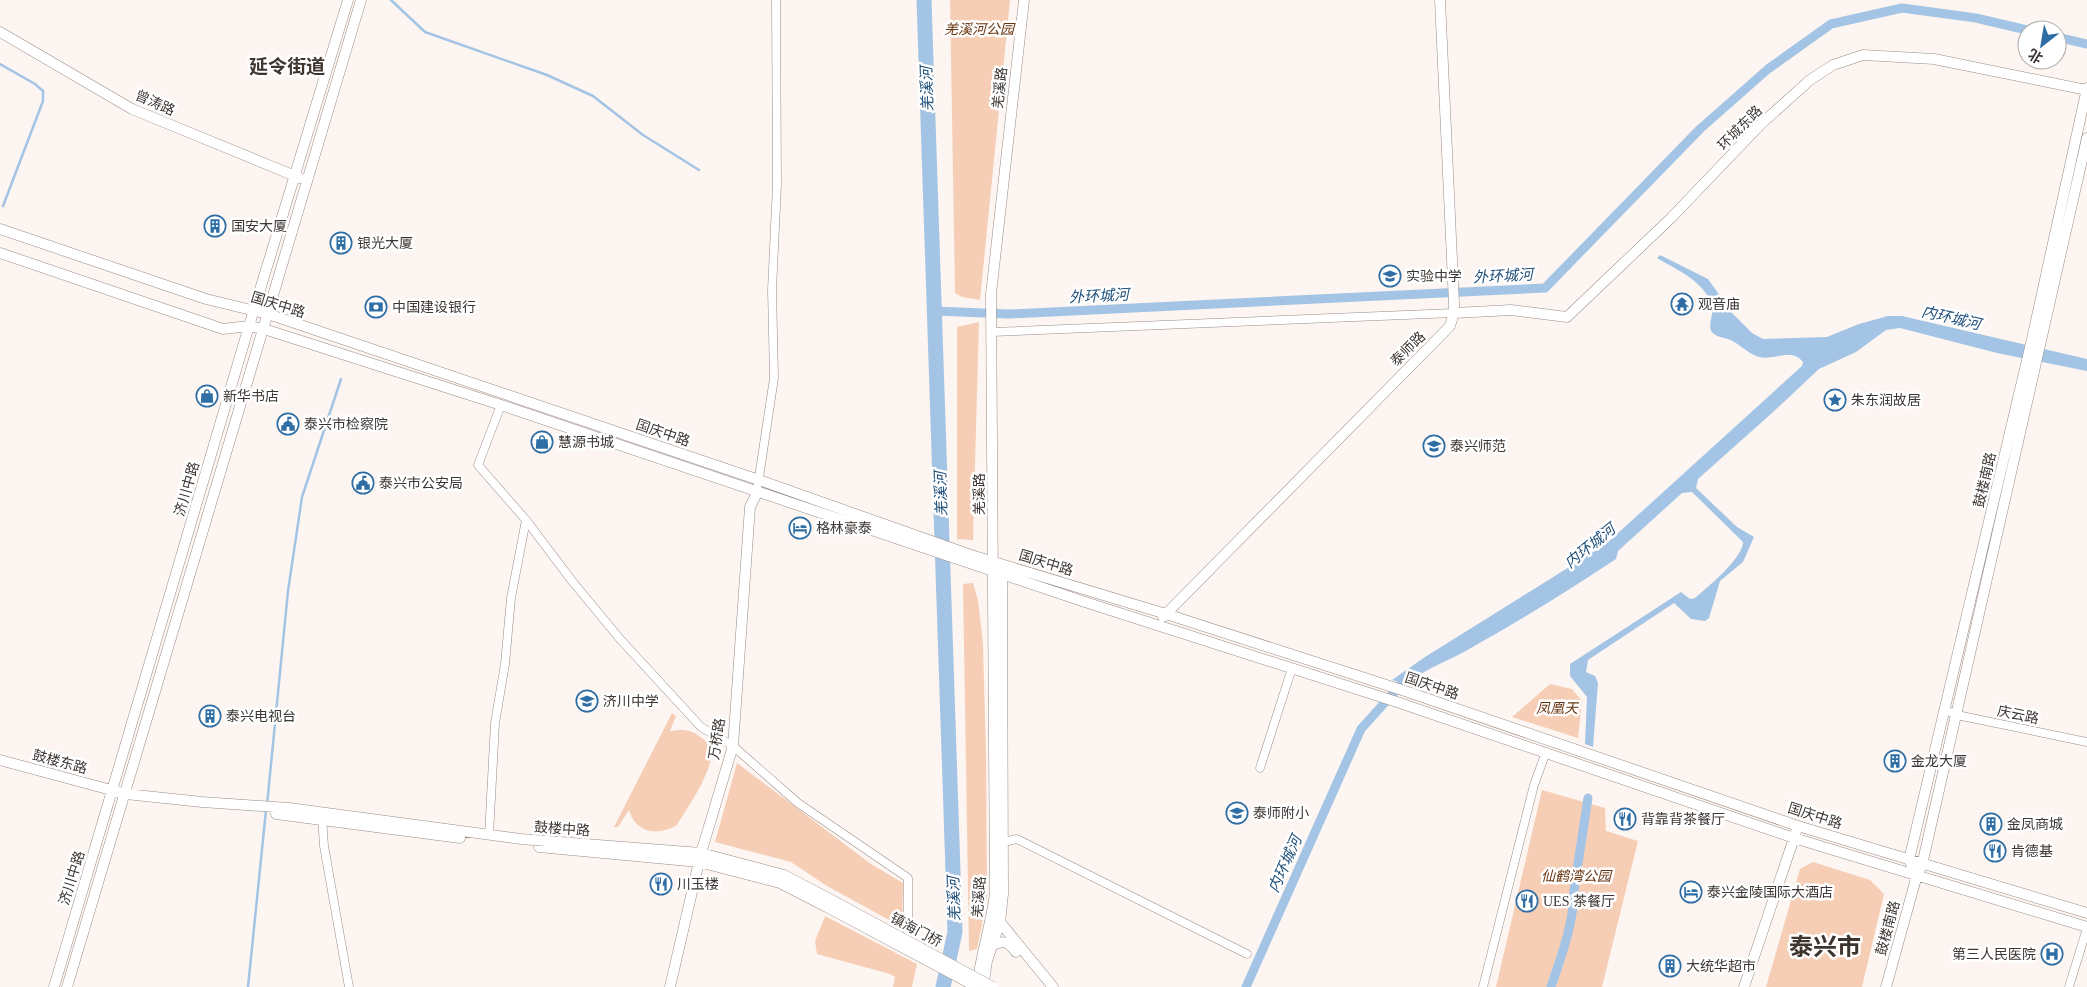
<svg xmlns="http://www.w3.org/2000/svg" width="2087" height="987" font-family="'Times New Roman','Noto Sans SC',serif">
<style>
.green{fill:#f6ceb6}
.water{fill:#a3c4e4}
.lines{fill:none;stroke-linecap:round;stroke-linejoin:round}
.stream{stroke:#a3c4e4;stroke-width:2.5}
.canal{stroke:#a3c4e4;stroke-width:9}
.river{stroke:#a3c4e4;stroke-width:15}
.street-casing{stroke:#988c85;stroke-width:9}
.secondary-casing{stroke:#988c85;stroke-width:11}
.street{stroke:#fff;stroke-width:8}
.secondary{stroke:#fff;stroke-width:10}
.secondary-bridge-casing{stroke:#988c85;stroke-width:11;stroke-linecap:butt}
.secondary-bridge{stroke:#fff;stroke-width:10}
.labels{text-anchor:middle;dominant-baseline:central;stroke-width:5;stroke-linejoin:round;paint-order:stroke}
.park-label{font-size:14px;font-style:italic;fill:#68350f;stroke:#fff}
.street-label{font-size:14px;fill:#3c3734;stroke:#fff}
.poi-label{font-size:14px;fill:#3c3734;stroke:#fff;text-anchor:start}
.water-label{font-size:15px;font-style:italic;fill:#1e4f79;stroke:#fff}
.district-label{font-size:19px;font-weight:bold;fill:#3f352f;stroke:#fff}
.town-label{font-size:24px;font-weight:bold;fill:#3f352f;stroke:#fff}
</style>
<rect width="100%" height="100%" fill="#fdf5f1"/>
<!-- green -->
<path class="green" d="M950,0H1010L980,300L962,297L955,293Z
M979,322L973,540L957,539V327Z
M973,583L978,600L983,644L986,755L987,899L977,949L969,951L963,584Z
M1550,684L1572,689L1582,701L1578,738L1512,717Z
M672,713L676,716L670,731C683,729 691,729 702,738C707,742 710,747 711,754C712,772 686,811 676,826C656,836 636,833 629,810L618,827H614Z
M737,763L871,864L903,883L902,927L827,886L791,862L715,842Z
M1542,790L1605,808L1606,831L1638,841L1602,987H1496Z
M1813,862L1870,880L1884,894L1862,987H1766L1800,869Z
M825,916L917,964L912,987H893L895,977L890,974L817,954L815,941Z"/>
<!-- water -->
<path class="water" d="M1660,255L1708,279L1733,314L1752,333L1763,339L1827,337L1859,324L1888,316H1902L2087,359V371L1997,353L1900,328L1886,330L1856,352L1819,369L1772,413L1698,479L1696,488L1737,527L1754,537L1743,562L1720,581L1709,618L1705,621L1691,619L1674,603L1588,660L1586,672L1595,676L1598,683L1593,747L1585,744L1587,697L1570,676V664L1681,592L1690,599L1695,598C1708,587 1743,558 1743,542L1692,492L1682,493L1618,551L1616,559C1571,589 1524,618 1476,645C1452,660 1429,666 1406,684L1392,680L1425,657L1606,544L1802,366L1803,362C1792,347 1773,361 1759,357C1748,354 1739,343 1728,339C1724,338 1718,337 1714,334C1705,328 1715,314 1712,305C1704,281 1677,270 1657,258Z"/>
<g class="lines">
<!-- stream -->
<path class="stream" d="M391,0L425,32L547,75L593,96L643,135L699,170
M0,64L35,84L43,91V101L3,206
M267,805L288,591L302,497L341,379
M248,987L266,810"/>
<!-- canal -->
<path class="canal" d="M2057,37L2087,44
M934,311L1009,314L1545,288L1700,129L1768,69L1831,24L1902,8L1976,18L2027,30
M1246,987L1361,729L1406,679L1411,676
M1551,987C1561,957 1574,923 1574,890L1588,798"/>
<!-- river -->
<path class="river" d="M924,0L955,932L943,987"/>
<!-- street casing -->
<g class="street-casing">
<path id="street" d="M992,332L1454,313
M501,405L478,465L526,520L572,581L620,639L701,727L733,746L798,803L908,878V932
M758,484L774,378L772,290L777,185L776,0
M1945,710L1957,715L2087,742
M1260,768L1292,668
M322,817L324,846L349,987
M489,835L495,723L505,664L511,598L526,520
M999,843L1017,839L1247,954
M1483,987L1534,785L1546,752
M2069,987L2087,928"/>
</g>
<!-- secondary casing -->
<g class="secondary-casing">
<path id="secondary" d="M0,32L132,109L300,178
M0,229L206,299L268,314L759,480L971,555L1166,614L1405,691L1798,826L2087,913
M0,253L223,329L249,326L264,329L501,405L1082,601L1397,702L1794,838L2087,927
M1454,313L1511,310L1567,317L1671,218L1761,124L1810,80L1833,65L1863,55L1934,59L2087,90
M1163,617L1450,326L1454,313V303L1440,0
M0,760L126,794L202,802L289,808L521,839L701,853L784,875L826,897
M276,814L460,838
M539,847L699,862L780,883L825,906
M1912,866L1909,860L2032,339L2087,88
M995,921L1000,922L1053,987
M993,945C1005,939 1009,943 1016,952
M984,981L987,961L1000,922L1003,894L1002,568
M977,986C981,954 991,925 995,893L991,294L1024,0
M54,987L249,326L348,0
M67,987L361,0
M670,987L701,853L733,746L750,507L758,491
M1744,987L1796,832
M1886,987L1917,875L1922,865L2087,138"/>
</g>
<!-- street -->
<use href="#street" class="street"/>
<!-- secondary -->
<use href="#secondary" class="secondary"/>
<!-- secondary-bridge casing -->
<g class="secondary-bridge-casing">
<path id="secondary-bridge" d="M826,897L993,987
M825,906L977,987"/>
</g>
<!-- secondary-bridge -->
<use href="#secondary-bridge" class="secondary-bridge"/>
</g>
<!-- icons -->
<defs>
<g id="building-ring" transform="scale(1.125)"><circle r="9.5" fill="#fff" stroke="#2f6ea5" stroke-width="1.5"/><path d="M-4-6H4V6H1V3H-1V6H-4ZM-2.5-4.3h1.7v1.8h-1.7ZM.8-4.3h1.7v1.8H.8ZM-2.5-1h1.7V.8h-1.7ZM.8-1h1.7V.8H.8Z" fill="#2f6ea5"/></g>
<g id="school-ring" transform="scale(1.125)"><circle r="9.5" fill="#fff" stroke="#2f6ea5" stroke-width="1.5"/><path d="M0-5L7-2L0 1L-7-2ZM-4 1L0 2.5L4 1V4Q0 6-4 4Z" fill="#2f6ea5"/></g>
<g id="temple-ring" transform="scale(1.125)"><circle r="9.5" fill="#fff" stroke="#2f6ea5" stroke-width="1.5"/><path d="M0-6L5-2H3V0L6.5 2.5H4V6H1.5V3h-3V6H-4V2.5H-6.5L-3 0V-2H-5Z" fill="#2f6ea5"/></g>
<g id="bank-ring" transform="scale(1.125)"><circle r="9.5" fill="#fff" stroke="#2f6ea5" stroke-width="1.5"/><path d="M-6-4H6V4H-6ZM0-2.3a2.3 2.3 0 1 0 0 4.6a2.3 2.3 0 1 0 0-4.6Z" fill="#2f6ea5"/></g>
<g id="shop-ring" transform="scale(1.125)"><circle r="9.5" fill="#fff" stroke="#2f6ea5" stroke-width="1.5"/><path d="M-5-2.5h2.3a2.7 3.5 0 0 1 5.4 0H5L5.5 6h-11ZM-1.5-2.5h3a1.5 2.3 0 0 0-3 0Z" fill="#2f6ea5"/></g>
<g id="sight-ring" transform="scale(1.125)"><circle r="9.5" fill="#fff" stroke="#2f6ea5" stroke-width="1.5"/><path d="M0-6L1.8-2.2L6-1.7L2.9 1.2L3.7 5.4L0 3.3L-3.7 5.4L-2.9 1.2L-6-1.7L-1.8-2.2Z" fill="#2f6ea5"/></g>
<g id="civic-ring" transform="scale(1.125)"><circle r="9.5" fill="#fff" stroke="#2f6ea5" stroke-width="1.5"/><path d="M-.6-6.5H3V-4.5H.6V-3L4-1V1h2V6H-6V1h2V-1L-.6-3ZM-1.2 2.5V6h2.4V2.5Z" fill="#2f6ea5"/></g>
<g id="hotel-ring" transform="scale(1.125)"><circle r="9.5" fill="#fff" stroke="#2f6ea5" stroke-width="1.5"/><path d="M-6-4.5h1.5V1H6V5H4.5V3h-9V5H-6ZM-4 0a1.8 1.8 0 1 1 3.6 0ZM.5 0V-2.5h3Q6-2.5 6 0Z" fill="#2f6ea5"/></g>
<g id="restaurant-ring" transform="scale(1.125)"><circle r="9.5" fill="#fff" stroke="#2f6ea5" stroke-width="1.5"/><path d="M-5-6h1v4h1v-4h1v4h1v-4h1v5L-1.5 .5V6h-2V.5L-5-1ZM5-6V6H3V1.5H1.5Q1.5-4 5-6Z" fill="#2f6ea5"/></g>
<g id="hospital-ring" transform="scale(1.125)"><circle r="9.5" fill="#fff" stroke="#2f6ea5" stroke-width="1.5"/><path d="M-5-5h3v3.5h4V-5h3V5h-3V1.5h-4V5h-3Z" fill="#2f6ea5"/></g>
</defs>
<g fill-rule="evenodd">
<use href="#building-ring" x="215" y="226"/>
<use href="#building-ring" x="341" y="243"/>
<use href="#school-ring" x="1390" y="276"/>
<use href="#temple-ring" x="1682" y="304"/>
<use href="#bank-ring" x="376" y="307"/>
<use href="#shop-ring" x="207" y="396"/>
<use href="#sight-ring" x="1835" y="400"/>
<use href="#civic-ring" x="288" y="424"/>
<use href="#shop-ring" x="542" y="442"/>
<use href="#school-ring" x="1434" y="446"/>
<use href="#civic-ring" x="363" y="483"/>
<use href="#hotel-ring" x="800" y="528"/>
<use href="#school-ring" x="587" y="701"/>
<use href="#building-ring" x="210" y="716"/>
<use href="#building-ring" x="1895" y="761"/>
<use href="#school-ring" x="1237" y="813"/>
<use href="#restaurant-ring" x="1625" y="819"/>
<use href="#building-ring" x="1991" y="824"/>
<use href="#restaurant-ring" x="1995" y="851"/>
<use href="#restaurant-ring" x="661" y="884"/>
<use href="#hotel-ring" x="1691" y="892"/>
<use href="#restaurant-ring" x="1527" y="901"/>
<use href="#hospital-ring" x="2052" y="954"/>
<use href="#building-ring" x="1670" y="966"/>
</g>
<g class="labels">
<!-- park labels -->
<g class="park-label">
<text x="979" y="29">羌溪河公园</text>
<text x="1557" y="708">凤凰天</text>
<text x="1576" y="876">仙鹤湾公园</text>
</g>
<!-- street labels -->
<g class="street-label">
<text transform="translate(1000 88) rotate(-84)">羌溪路</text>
<text transform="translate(155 103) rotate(24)">曾涛路</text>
<text transform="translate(1740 128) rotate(-45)">环城东路</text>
<text transform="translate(278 305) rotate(17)">国庆中路</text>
<text transform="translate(1408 349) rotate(-45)">泰师路</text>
<text transform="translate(663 433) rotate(19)">国庆中路</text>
<text transform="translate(1985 480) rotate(-77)">鼓楼南路</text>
<text transform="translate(187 489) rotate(-74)">济川中路</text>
<text transform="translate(979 494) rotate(-90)">羌溪路</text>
<text transform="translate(1046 563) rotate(17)">国庆中路</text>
<text transform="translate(1432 686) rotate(19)">国庆中路</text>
<text transform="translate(2018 715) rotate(12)">庆云路</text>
<text transform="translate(717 739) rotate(-81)">万桥路</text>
<text transform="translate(60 762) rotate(15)">鼓楼东路</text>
<text transform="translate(1815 816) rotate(18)">国庆中路</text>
<text transform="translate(562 829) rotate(4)">鼓楼中路</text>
<text transform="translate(72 878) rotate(-73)">济川中路</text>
<text transform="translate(979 897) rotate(-85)">羌溪路</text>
<text transform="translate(1888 928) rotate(-75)">鼓楼南路</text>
<text transform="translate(916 930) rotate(28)">镇海门桥</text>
</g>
<!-- poi labels -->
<g class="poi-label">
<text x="231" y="226">国安大厦</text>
<text x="357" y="243">银光大厦</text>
<text x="1406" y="276">实验中学</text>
<text x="1698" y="304">观音庙</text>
<text x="392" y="307">中国建设银行</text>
<text x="223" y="396">新华书店</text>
<text x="1851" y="400">朱东润故居</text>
<text x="304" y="424">泰兴市检察院</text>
<text x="558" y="442">慧源书城</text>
<text x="1450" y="446">泰兴师范</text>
<text x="379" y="483">泰兴市公安局</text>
<text x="816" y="528">格林豪泰</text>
<text x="603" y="701">济川中学</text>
<text x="226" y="716">泰兴电视台</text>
<text x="1911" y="761">金龙大厦</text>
<text x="1253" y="813">泰师附小</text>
<text x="1641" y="819">背靠背茶餐厅</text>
<text x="2007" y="824">金凤商城</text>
<text x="2011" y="851">肯德基</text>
<text x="677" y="884">川玉楼</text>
<text x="1707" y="892">泰兴金陵国际大酒店</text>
<text x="1543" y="901">UES 茶餐厅</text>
<text x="2036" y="954" text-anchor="end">第三人民医院</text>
<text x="1686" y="966">大统华超市</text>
</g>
<!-- water labels -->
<g class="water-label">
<text transform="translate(927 89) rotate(-92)">羌溪河</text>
<text transform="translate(1503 276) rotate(-3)">外环城河</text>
<text transform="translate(1099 296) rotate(-3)">外环城河</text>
<text transform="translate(1951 318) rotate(13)">内环城河</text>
<text transform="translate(941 494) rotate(-92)">羌溪河</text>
<text transform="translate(1590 546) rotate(-39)">内环城河</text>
<text transform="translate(1285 864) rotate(-66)">内环城河</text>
<text transform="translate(954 899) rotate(-92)">羌溪河</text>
</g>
<!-- district labels -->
<g class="district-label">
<text x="287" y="66">延令街道</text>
</g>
<!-- town labels -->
<g class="town-label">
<text x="1825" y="947">泰兴市</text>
</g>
</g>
<!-- north arrow -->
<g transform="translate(2042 45) rotate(211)"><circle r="24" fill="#ffffff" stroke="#b1afae"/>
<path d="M0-4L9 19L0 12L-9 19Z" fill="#2f6ea5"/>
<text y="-8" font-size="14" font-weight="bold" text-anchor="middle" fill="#3c3734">北</text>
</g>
</svg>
